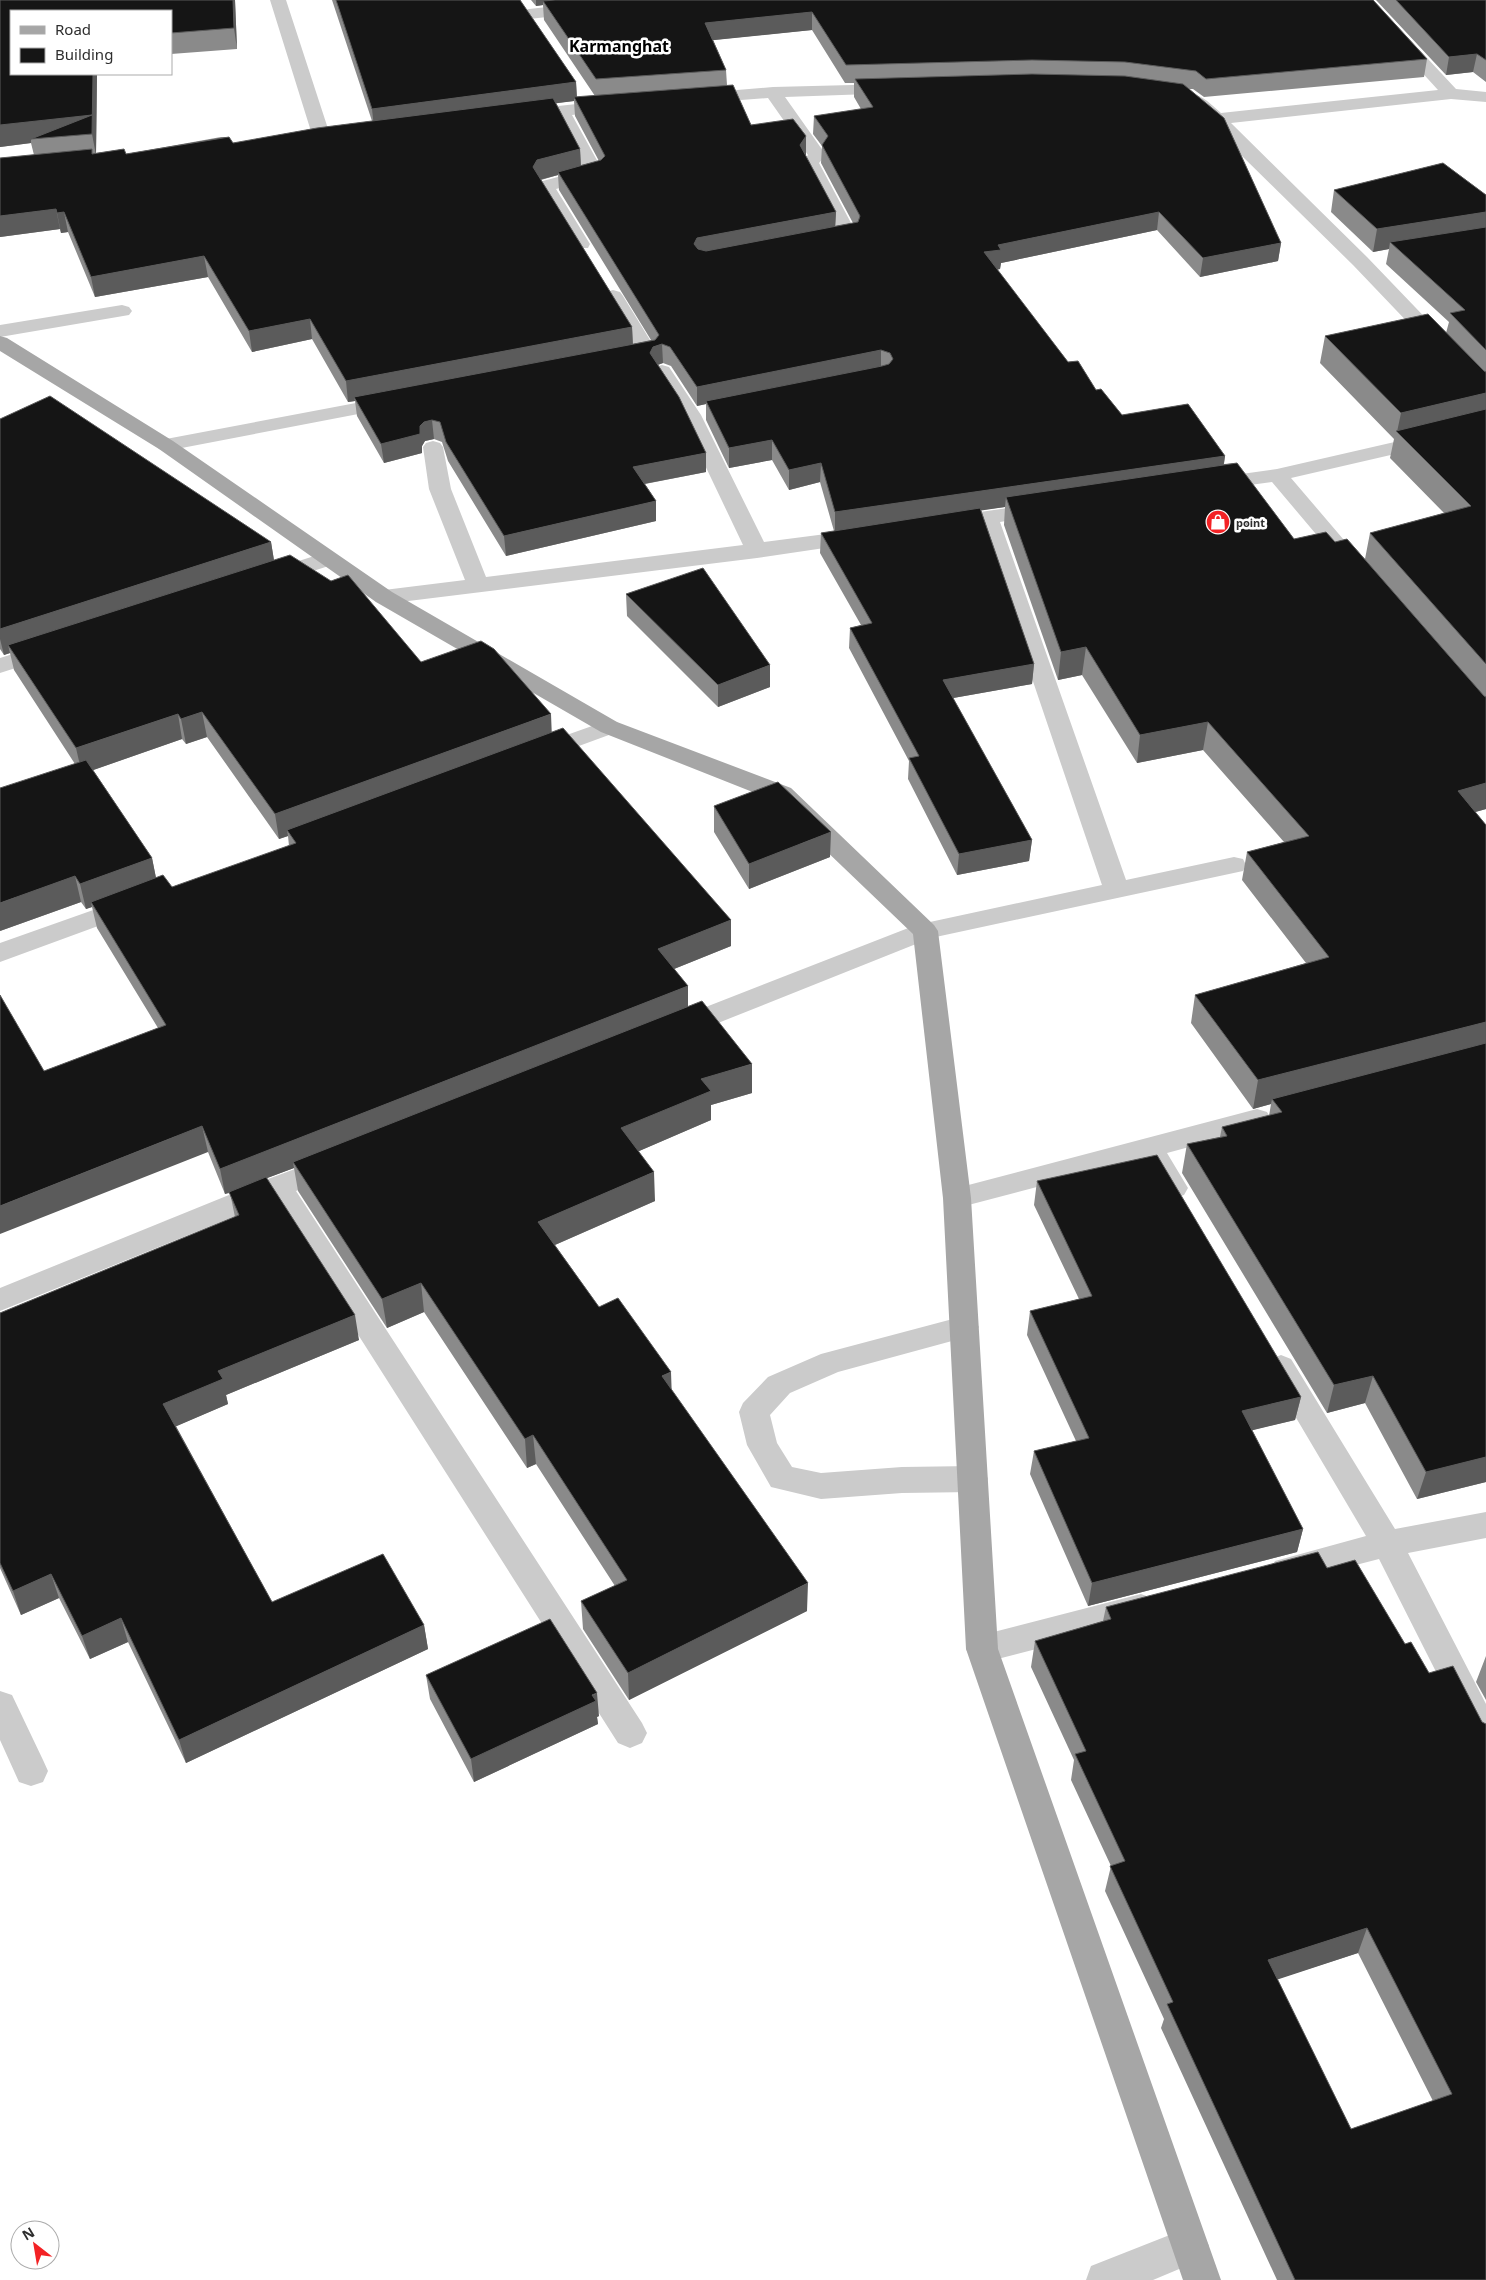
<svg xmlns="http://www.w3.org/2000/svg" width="1486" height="2280" font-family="'Noto Sans',sans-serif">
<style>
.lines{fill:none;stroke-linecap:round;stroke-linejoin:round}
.minor{fill:#cbcbcb;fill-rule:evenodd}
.major{fill:#a6a6a6;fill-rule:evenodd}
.wall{fill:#8a8a8a;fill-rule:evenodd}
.shaded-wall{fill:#5b5b5b}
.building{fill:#151515;stroke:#5b5b5b;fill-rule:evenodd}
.labels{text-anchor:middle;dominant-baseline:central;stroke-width:5;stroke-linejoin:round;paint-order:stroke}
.far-poi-label{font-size:11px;font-weight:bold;fill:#2e2e2e;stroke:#fff;text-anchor:start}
.far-district-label{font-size:16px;font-weight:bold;fill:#000;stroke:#fff}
</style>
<rect width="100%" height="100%" fill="#fff"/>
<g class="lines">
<!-- minor -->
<path class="minor" d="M270,0H286L332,141L329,145H317L314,141Z
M611,0H665L663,4L657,5L529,19L523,18L521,14L523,10L529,9Z
M1356,0H1373L1456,89L1486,92V102L1451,99L1231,123L1367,257L1486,381V399L1479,397L1353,265L1184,99L1187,95C1201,92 1211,105 1221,113L1438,90Z
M892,84L898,85L901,89L898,93L785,97L826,155L819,163L858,236L856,240L825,247L818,245L816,241L818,237L838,233L801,163L808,155L768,98L701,103L695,102L692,98L695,94L701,93L773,87Z
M613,100L619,101L622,105L619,109L572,115L604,173L601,177L556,189L590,244L588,248H574L536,186L539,182L584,170L556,117L522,120L516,119L513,115L516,111L522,110Z
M613,290L620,292L623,296L658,353L655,357L624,364L617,362L614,358L617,354L636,350L603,296L606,292Z
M122,305L129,307L132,311L129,315L0,337V325Z
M662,365L669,367L701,415L764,542L857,530L865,532L868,537L865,542L757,558L384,604L376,602L373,597L376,592L384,590L465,580L429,489L423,447L426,443L433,441L440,443L443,447L451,489L486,577L743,545L681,415L652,371L655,367Z
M393,396L400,398L403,402L400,406L166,451L159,449L156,445L159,441L166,439Z
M1486,421V433L1291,478L1361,560L1358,565L1350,567L1342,565L1272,482L1213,490L1205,489L1202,484L1205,479L1213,478L1277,469Z
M1042,503L1050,504L1053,509L1050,514L1000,522L1126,880L1234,857L1243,859L1246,865L1243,871L931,938L688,1035L679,1037L670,1035L666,1028L670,1021L916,925L1102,885L980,525L946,529L938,528L935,523L938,518L946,517Z
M327,552L335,554L338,559L335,564L272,584L264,582L261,577L264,572Z
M48,643L56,645L59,650L56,655L0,673V658Z
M609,720L617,722L621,727L617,732L538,761L530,758L526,753L530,748Z
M130,897L139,899L143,905L139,911L0,962V943Z
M1257,1109L1267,1112L1271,1119L1267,1126L1167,1153L1188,1188L1184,1195L1174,1198L1164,1195L1143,1159L957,1208L947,1205L943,1198L947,1191L957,1188Z
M330,1156L340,1159L344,1166L340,1173L296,1191L642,1723L647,1733L642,1743L630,1748L618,1743L273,1201L0,1311V1288L268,1179Z
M964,1316L974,1319L979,1327L974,1335L838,1372L790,1393L770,1415L777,1443L792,1467L821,1473L902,1467L973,1466L984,1470L988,1479L984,1488L973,1492L902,1493L821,1499L771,1487L747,1445L739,1412L743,1403L768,1377L821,1354Z
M1281,1355L1291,1359L1395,1529L1486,1512V1538L1408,1553L1486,1704V1752L1474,1747L1379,1559L1286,1583L1275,1579L1270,1570L1275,1561L1366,1536L1266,1367L1271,1359Z
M1141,1594L1152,1598L1157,1608L1152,1618L1141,1622L982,1663L971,1659L966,1649L971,1639L982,1635Z
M0,1691L12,1695L43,1760L48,1771L43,1782L31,1786L19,1782L0,1740Z
M1190,2227L1203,2233L1209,2246L1203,2259L1153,2280H1086L1091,2266Z"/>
<!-- major -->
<path class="major" d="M0,336L7,338L173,441L392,592L617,722L791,788L934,925L938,931L971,1198L998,1649L1221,2280H1183L966,1649L943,1198L913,934L773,800L601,732L376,602L159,449L0,351Z"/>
</g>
<!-- wall -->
<path class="wall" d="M0,0H235L237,49L171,54V11H11V74H97L96,153L124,149L126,154L221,137H229L233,143L317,128L372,121L332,0H520L576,82L577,97L595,96L544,20L543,5L536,6L531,0H1373L1427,59L1424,77L1204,97L1193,89H1189L1224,118L1281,243L1278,261L1200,277L1157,230L1001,263L1000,269L997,270L1068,362L1078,361L1096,390L1101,389L1122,415L1188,404L1225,456L1224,464L1237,463L1294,539L1326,532L1335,542L1347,539L1365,559L1370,533L1444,513L1390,458L1394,439L1320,363L1325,336L1428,314L1446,333L1449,322L1386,264L1389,249L1373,252L1331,212L1334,190L1443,163L1486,195V809L1475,812L1486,825V1482L1417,1499L1365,1403L1327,1413L1182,1173L1187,1144L1220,1137L1222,1127L1269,1116L1271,1104L1253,1109L1191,1023L1195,995L1306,963L1242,880L1247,852L1284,842L1203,750L1137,763L1082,675L1058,680L1004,525L1005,507L981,510L1034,664L1032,684L953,698L1032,840L1029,861L957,875L908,779L909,761L849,648L850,628L861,625L820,553L821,533L834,531L820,482L789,490L772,460L729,468L706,420V404L697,406L671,366L663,363L658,365L679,397L706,453V472L645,484L656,501V521L506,556L448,461L442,442L434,439L425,441L422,446V453L384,463L357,416L355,401L348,402L312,339L252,352L208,277L95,297L68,232L61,233L60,229L0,237V158L34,155L31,143L0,147ZM812,30L845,83H854V97L861,109L814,116L813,134L822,146L821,163L853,223L835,226L836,212L805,156L806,136L793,119L751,125L733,85H727L726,70L713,40ZM574,101L575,116L599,161L581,165L580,149L556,103ZM558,175L559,190L651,340L633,344L632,327L541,180Z
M1376,0H1486V82L1473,72L1446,75Z
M0,419L271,542L274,560L421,662L552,732L731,920V946L674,969L688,986V1007L752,1093L711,1105V1120L639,1151L655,1201L555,1245L599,1307L671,1390L807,1611L629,1700L583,1629L581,1601L615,1586L536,1464L527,1468L424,1312L387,1328L298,1191L294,1168L267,1178L359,1340L226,1395L228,1404L176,1426L272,1602L424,1625L428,1649L186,1763L128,1642L90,1659L59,1598L21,1615L0,1568V1313L235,1217L230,1193L225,1194L208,1152L44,1071L158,1028L97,928L92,907L86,909L81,902L0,931L75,764L14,670L10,653L4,655L0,649ZM207,737L279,839L288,836L289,846L172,887L156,878L152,858L93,770L182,739L186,744Z
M626,594L770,665V687L718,707L627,616Z
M714,806L830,857L749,889L714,832Z
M1037,1181L1301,1397L1295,1420L1252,1430L1303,1529L1297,1552L1088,1606L1030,1474L1034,1451L1076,1441L1027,1335L1030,1311L1079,1299L1034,1205Z
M1327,1568L1405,1644L1429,1673L1482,1722L1486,2280H1277L1161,2028L1164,2019L1105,1891L1111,1866L1071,1780L1074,1760L1031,1667L1035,1641L1103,1621L1106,1607ZM1358,1953L1433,2101L1351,2129L1277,1979Z
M1486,1656V1700L1476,1682Z
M426,1675L599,1716L597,1717L598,1724L474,1782L430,1699Z"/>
<!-- shaded-wall -->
<path class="shaded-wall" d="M233,0H235L237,49L234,28Z
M536,0H593L543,1V5L536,6Z
M812,12V30L705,41V23Z
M1477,54L1473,72L1446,75L1449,57Z
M93,74H97L96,155L92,134L31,139V143L0,147V125Z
M576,82L577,101L574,97V101L374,127L372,109Z
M806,136V155L799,164L800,145Z
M580,149L581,169L558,172V175L539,180L533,167L537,160Z
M56,209L60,229L0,237V216Z
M64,212L68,232L61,233L57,213Z
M836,212L835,231L694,263V244L697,238Z
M1159,212L1157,230L1001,263L1000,269L983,271L984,252L998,245Z
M1486,212V234L1390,242L1389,249L1373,252L1377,229Z
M1281,243L1278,261L1200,277L1203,258Z
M204,256L208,277L95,297L91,277Z
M310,319L312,339L252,352L249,331Z
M632,327L633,348L354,397L355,401L348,402L346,381Z
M662,344L663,363L654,366L650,353L653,347Z
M881,350V369L706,401V404L697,406V387Z
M1486,393V417L1397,432L1401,413Z
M432,420L434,439L425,441L422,446V453L384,463L381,444L420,426L424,422Z
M772,440V460L729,468V448Z
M706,453V472L633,486V467Z
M1225,456L1222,475L1006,497L1005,507L835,532V512Z
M821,463L820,482L789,490V470Z
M656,501V521L506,556L504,536Z
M271,542L275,567L8,645L10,653L4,655L0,639V629Z
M1086,647L1082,675L1058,680L1061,652Z
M1034,664L1032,684L942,700L943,680Z
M770,665V687L718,707V685Z
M202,712L207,737L186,744L181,719Z
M178,714L182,739L82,774L76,748Z
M551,714L552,739L287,830L288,836L279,839L275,814Z
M1208,722L1203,750L1137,763L1140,735Z
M1486,783V809L1451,819L1458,791Z
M831,832L830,857L749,889V864Z
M1032,840L1029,861L957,875L959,854Z
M152,858L157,883L91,902L92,907L86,909L80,884Z
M75,876L81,902L0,931V903Z
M731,920V946L659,975L658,949Z
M688,986V1012L293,1162L294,1168L225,1194L220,1169Z
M1486,1022V1048L1272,1099L1271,1104L1253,1109L1258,1080Z
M752,1064V1093L711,1105V1120L623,1158L621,1128L701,1079Z
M202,1126L208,1152L0,1234V1206Z
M654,1172L655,1201L541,1251L538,1222Z
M421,1283L424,1312L387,1328L382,1299Z
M355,1315L359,1340L226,1395L228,1404L170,1429L163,1404L218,1371Z
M671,1372L672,1400L662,1376Z
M1373,1376L1365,1403L1327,1413L1334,1385Z
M1301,1397L1295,1420L1237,1434L1242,1411Z
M533,1435L536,1464L527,1468L525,1439Z
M1486,1457V1482L1417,1499L1426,1472Z
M1303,1529L1297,1552L1088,1606L1092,1583Z
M51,1574L59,1598L21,1615L13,1591Z
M808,1583L807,1611L629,1700L628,1673Z
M121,1618L128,1642L90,1659L82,1636Z
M424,1625L428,1649L186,1763L179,1740Z
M597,1693L599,1716L597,1717L598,1724L474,1782L471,1759Z
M1367,1928L1358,1953L1261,1985L1268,1960Z"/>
<!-- building -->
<path class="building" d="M0,0H233L234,28L171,33V11H11V74H93L92,134L31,139L92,115L0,125Z
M336,0H520L576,82L372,109Z
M555,0H1373L1427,59L1206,79L1196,71L1125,62L1032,60L846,65L812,12L705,23L726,70L596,79L543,1Z
M1396,0H1486V60L1477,54L1449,57Z
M1032,74L1125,76L1183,84L1224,118L1281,243L1203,258L1159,212L998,245L1001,250L984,252L1068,362L1078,361L1096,390L1101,389L1122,415L1188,404L1225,456L835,512L821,463L789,470L772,440L729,448L706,401L882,366L889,364L893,359L890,353L881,350L697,387L670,347L662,344L653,347L650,353L679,397L706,453L633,467L656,501L504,536L446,442L440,422L432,420L424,422L420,426V434L381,444L354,397L655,340L659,335L558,172L601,160L605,156L574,97L733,85L751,125L793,119L806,136L800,145L836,212L697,238L694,244L698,249L706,251L858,222L860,216L822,145L828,136L814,116L873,107L855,79Z
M553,98L580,149L537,160L533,167L632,327L346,381L310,319L249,331L204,256L91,277L64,212L57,213L56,209L0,216V158L92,149V154L124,149L126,154L229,137L233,143L317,128Z
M1443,163L1486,195V212L1377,229L1334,190Z
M1486,227V350L1450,313L1465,310L1390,242Z
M1428,314L1484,371L1486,372V393L1401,413L1325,336Z
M50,396L271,542L0,629V419Z
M1486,409V664L1370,533L1471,506L1396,431Z
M1237,463L1294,539L1326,532L1335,542L1347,539L1484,696L1486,697V783L1458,791L1486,825V1022L1258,1080L1195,995L1329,957L1247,852L1309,836L1208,722L1140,735L1086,647L1061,652L1006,497Z
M980,508L1034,664L943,680L1032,840L959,854L909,758L919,756L850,628L872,623L821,533Z
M290,555L331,581L348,575L421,662L481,641L494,649L551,714L275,814L202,712L181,719L178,714L76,748L8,645Z
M703,568L770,665L718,685L626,594Z
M563,728L731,920L658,949L688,986L220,1169L202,1126L0,1206V995L44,1071L166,1025L91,902L163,875L172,887L296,843L287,830Z
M86,760L152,858L80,884L75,876L0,903V788Z
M778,782L831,832L749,864L714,806Z
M702,1001L752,1064L701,1079L711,1091L621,1128L654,1172L538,1222L599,1307L618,1298L671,1372L662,1376L808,1583L628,1673L581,1601L627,1580L533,1435L525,1439L421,1283L382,1299L293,1162Z
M1486,1043V1457L1426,1472L1373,1376L1334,1385L1187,1144L1227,1136L1222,1127L1282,1112L1272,1099Z
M1157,1155L1301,1397L1242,1411L1303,1529L1092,1583L1034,1451L1089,1438L1030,1311L1092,1296L1037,1181Z
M266,1177L355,1315L218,1371L223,1379L163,1404L272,1602L383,1554L424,1625L179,1740L121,1618L82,1636L51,1574L13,1591L0,1563V1313L239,1215L229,1192Z
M1318,1552L1327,1568L1355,1560L1405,1644L1411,1642L1429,1673L1453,1666L1482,1722L1486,1724V2280H1295L1167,2004L1173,2002L1110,1866L1125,1861L1075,1754L1086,1751L1035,1641L1111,1619L1106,1607ZM1367,1928L1452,2094L1351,2129L1268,1960Z
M550,1619L597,1693L592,1695L596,1701L471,1759L426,1675Z"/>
<!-- icons -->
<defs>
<g id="shop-disc" transform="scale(1.25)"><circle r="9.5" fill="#f32225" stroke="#fff"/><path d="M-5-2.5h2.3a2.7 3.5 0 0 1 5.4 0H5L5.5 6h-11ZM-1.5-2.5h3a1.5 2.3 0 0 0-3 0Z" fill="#fff"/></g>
</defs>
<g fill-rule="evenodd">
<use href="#shop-disc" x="1218" y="522"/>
</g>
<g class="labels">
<!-- far-poi labels -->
<g class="far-poi-label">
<text x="1236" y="522">point</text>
</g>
<!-- far-district labels -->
<g class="far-district-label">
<text x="619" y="46">Karmanghat</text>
</g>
</g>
<!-- legend -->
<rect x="10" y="10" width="162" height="65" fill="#ffffff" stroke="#ababab"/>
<rect x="20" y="26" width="25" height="8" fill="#a6a6a6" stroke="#ababab"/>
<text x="55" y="35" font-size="15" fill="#2e2e2e">Road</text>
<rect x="20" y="48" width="25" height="15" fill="#151515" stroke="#ababab"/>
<text x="55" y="60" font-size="15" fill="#2e2e2e">Building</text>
<!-- north arrow -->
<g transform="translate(35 2245) rotate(329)"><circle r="24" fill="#ffffff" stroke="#ababab"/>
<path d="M0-4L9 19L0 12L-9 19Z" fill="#f32225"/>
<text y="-8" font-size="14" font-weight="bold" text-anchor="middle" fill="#2e2e2e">N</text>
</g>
</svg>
